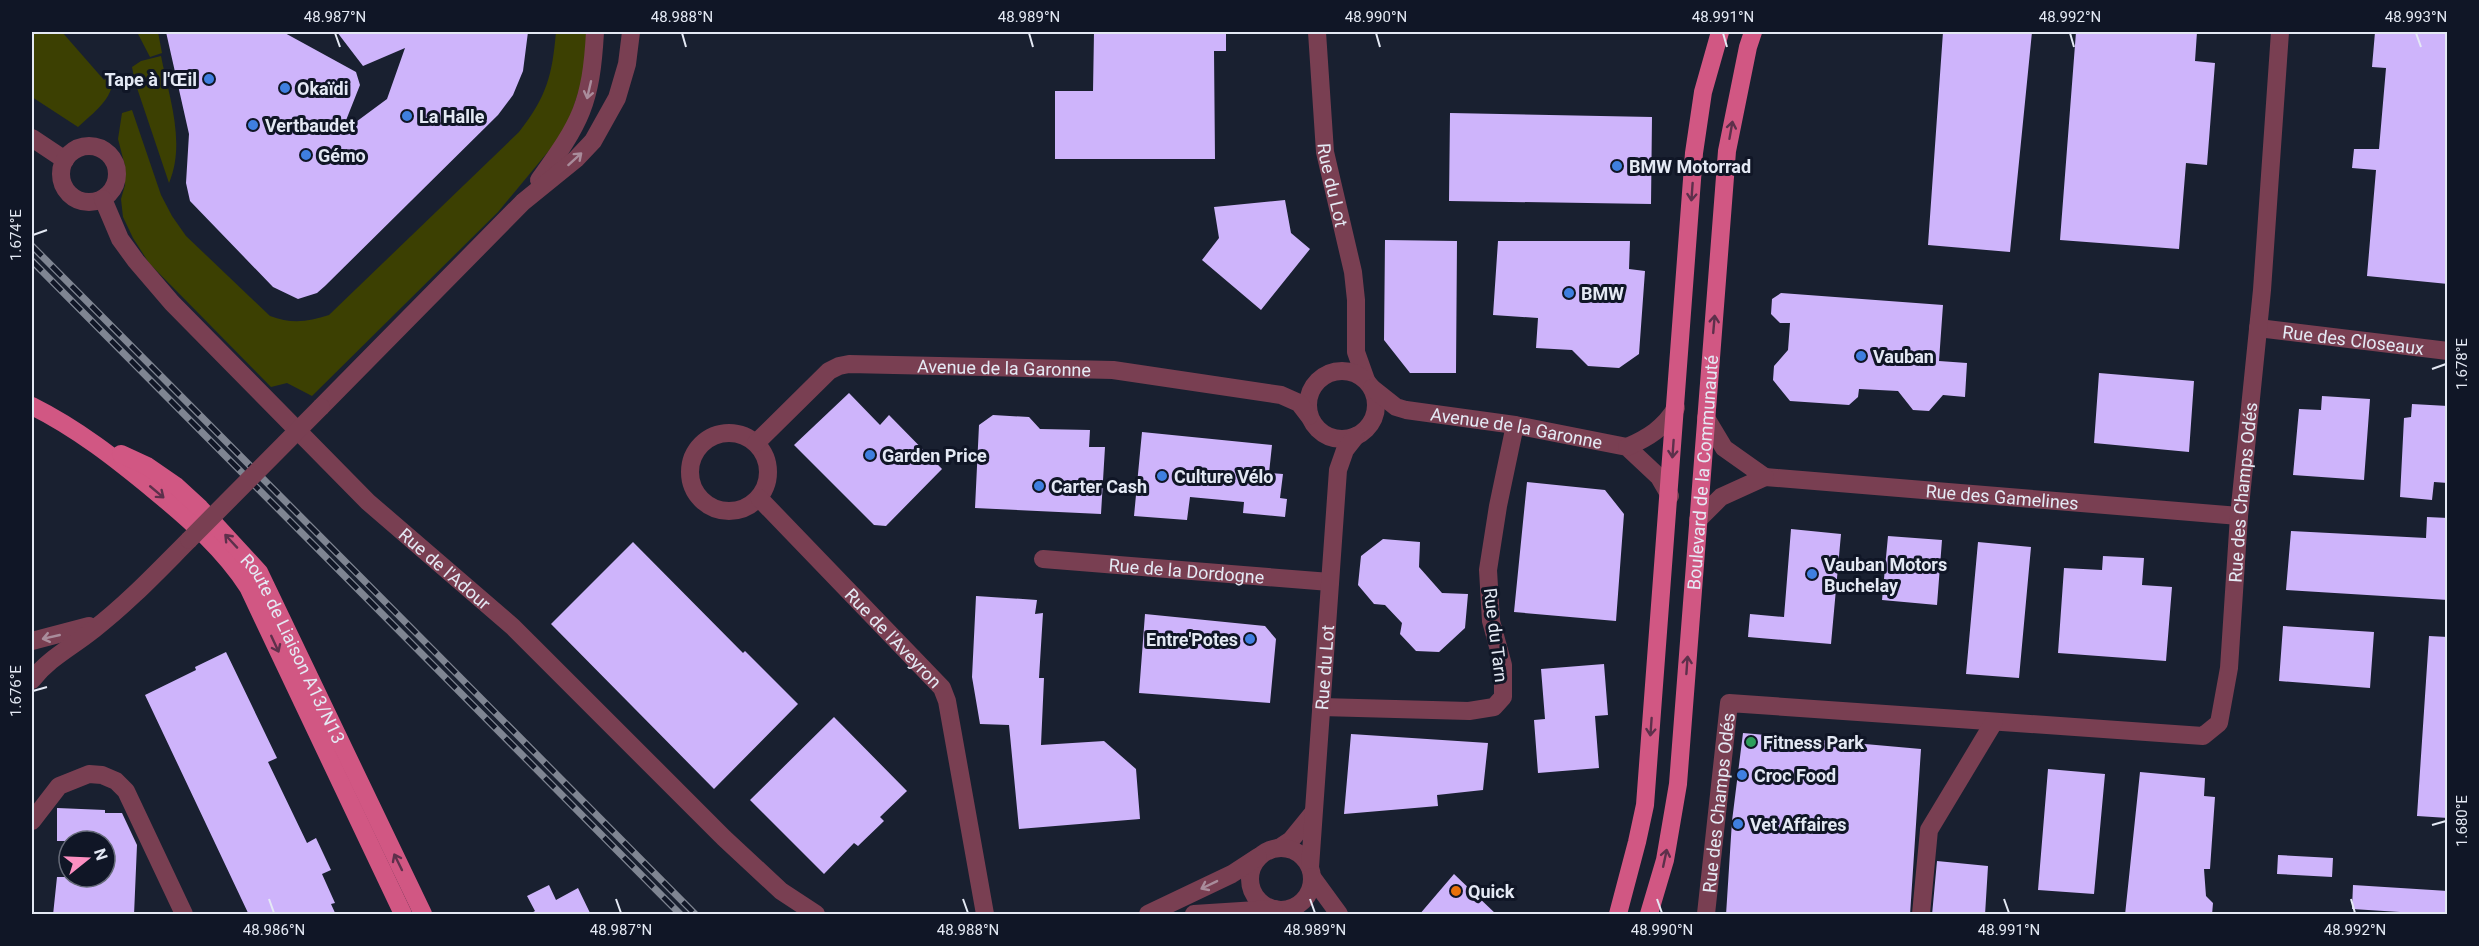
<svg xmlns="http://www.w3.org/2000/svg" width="2479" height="946" font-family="Roboto,sans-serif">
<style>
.green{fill:#3c4002}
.building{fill:#ceb4fb}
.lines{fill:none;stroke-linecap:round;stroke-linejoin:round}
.minor{stroke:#793f52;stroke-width:18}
.major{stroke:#d15783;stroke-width:18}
.rail-casing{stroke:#7f8592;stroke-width:7}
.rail{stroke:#101626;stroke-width:4.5;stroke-dasharray:14;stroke-linecap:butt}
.minor-bridge{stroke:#793f52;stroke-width:18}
.oneway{stroke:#a98c9b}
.oneway2{stroke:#5d304b}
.ticks{fill:none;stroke:#e4e9f4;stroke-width:2}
.shop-dot{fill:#3f7fe0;stroke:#101626;stroke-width:2}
.leisure-dot{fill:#2e9e5b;stroke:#101626;stroke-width:2}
.food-dot{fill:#e8710a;stroke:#101626;stroke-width:2}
.labels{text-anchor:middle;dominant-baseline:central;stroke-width:6;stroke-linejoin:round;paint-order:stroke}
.poi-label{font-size:18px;font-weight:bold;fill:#e4e9f4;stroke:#101626;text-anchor:start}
.street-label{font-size:18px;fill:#e4e9f4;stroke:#101626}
.neatline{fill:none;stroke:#e4e9f4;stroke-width:2}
.ticks-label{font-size:15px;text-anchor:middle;fill:#e4e9f4}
</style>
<rect width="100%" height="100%" fill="#192030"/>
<!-- green -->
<path class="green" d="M32,32H62L104,80L113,74C115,98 94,112 78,127L32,97Z
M137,32H158L162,53L150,57Z
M556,32H589L586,69L566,130L498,212L312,396L287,383L271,387L149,263L133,238L123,217L121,199L125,185V166L118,139L122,113L132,110L161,195L172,216L186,236L270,316C291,324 308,322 329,315L519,132C547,96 552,76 556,32Z
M161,56C169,97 186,143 169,183L135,82L132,67L141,61Z"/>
<!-- building -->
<path class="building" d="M166,32H283L356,72L360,85L341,133L387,99L405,48L363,66L337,32H528L523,71L513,95L498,115L325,286L317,293L298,299L273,287L190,201L186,183L189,134Z
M1094,32H1226V51H1214L1215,159H1055V91H1093Z
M1943,32H2032L2010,252L1928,245Z
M2076,32H2197L2195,61L2215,63L2207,165L2186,163L2179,249L2060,240Z
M2375,32H2448V284L2367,276L2376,170L2352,168L2354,149H2379L2386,68L2372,67Z
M1450,113L1652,117L1651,204L1449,201Z
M1285,200L1291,233L1310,249L1261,310L1202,260L1219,238L1214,207Z
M1385,240L1457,241L1456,373H1410L1384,340Z
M1498,241H1630L1629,269L1645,271L1639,354L1619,368L1588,366L1572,350L1536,348L1538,318L1493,315Z
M1781,293L1943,305L1939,361L1967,363L1965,397L1943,395L1929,411L1913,410L1898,391L1859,389L1858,397L1849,405L1790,401L1773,380L1774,366L1788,350L1790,323H1780L1771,314L1772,299Z
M2099,373L2194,381L2189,452L2094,443Z
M849,393L880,425L889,415L942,469L886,526L874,525L794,445Z
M2322,396L2370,399L2364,480L2293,475L2299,409L2321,410Z
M2412,404L2448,406V483L2434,482L2432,500L2400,497L2404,418L2411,417Z
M993,415L1029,417L1040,429L1090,430L1089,447H1105L1101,514L975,508L979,425Z
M1142,432L1272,445L1269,473L1283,474L1280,498L1287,499L1285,517L1243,513L1244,502L1190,497L1187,520L1134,516Z
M1527,482L1605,490L1624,514L1616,621L1514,612Z
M2427,517L2448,518V600L2286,590L2291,531L2426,538Z
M1791,529L1841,534L1831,644L1748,637L1750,614L1784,617Z
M1888,536L1942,540L1937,605L1882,600Z
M1383,539L1420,542L1419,567L1442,593L1468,594L1465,628L1439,652L1416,651L1400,634L1402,623L1385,605L1374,604L1358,585L1361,556Z
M633,542L743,653L745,651L798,704L714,789L551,624Z
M1978,542L2031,547L2019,678L1966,674Z
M2103,556L2144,558L2142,585L2172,587L2166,661L2058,653L2064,568L2102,570Z
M976,596L1037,600L1035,614L1043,613L1039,678H1044L1041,745L1104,741L1136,769L1140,819L1019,829L1009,725L980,724L972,677Z
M1145,614L1265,626L1276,639L1270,703L1139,693Z
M2283,626L2374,632L2370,688L2279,681Z
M2429,636L2448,637V818L2417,816Z
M226,652L277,758L268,762L307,843L316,838L331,870L322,874L335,903L331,904L336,915H249L145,695L196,670L195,667Z
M1604,664L1608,715L1595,716L1599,768L1538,773L1534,720L1545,719L1541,669Z
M834,717L907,791L880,817L884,821L858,846L854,843L824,874L750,800Z
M1743,733L1921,749L1910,915H1726L1732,821Z
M1351,734L1488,743L1483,790L1437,795L1438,806L1344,814Z
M2048,769L2105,774L2094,894L2038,890Z
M2140,772L2205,778L2204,796L2215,797L2210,869H2204L2206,896L2213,903L2212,915H2125Z
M57,808L105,810V813H122L137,845L134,915H53L57,877H105V841H57Z
M2278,855L2333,858L2332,877L2277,874Z
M1937,861L1988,866L1985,915H1932Z
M1454,874L1497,915H1419Z
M549,885L556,900L578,888L591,915H528L535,911L527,896Z
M2353,885L2448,891V915L2352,909Z"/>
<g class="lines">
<!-- minor -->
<g class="minor">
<path id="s1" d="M1317,32L1325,152L1353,272L1356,300V352L1366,380"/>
<path d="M32,138L65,160"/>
<circle cx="89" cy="174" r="28"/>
<path d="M539,180C581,122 591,104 595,32"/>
<path id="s2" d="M103,199L120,239L136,261L172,303L368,502L513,627L724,838L781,891L816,914"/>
<path id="s3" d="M2258,328L2448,351"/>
<circle cx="1342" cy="405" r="34"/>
<path id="s4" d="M1372,388L1396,407L1406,410L1515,425L1627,447L1659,477L1670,496"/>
<path d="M321,407L523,202L576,159L593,141L617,98L627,64L631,32"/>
<circle cx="729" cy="472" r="39"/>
<path id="s5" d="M756,443L829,371L839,366L849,364L1113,370L1281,395L1299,403L1309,416"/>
<path d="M1627,447C1648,438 1664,428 1676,408"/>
<path id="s6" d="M1765,477L2239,516"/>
<path id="s7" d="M759,498L942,688L947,701L985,914"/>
<path d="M1698,520L1721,497L1765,477L1724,448L1706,418"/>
<path id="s8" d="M1043,559L1330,582"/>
<path d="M32,641L89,626"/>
<path d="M32,680C49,658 72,647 93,630C128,603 158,571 189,540"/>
<path d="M1321,707L1469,711L1494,707L1503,697V665L1491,621L1488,570L1498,506L1515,425"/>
<path d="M32,821L59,786L89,774L102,775L116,781L126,791L184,914"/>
<path d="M1279,848L1291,840L1313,813"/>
<circle cx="1281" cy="879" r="31"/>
<path id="s9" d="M1310,867L1338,470L1345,450L1356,436"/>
<path d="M1312,877L1339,914"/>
<path d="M1148,914L1232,874L1258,857"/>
<path d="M1194,914L1274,909"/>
<path id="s10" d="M1706,914L1729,703L2203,736L2219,723L2229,668L2239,516L2262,290L2280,32"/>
<path d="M1921,914L1929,830L1994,722"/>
</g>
<!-- major -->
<g class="major">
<path d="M32,406C78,429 116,459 156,492C190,520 224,550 248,587L403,914"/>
<path id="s11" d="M121,454L147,466L176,486L200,508L259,572L423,914"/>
<path d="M1618,914L1637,842L1645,805L1694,153L1703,92L1720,32"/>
<path id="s12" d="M1649,914L1665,860L1678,784L1727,151L1748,47L1753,32"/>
</g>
<!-- rail casing -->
<g class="rail-casing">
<path id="rail" d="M32,246L695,914
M32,261L680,914"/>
</g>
<!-- rail -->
<use href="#rail" class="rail"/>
<!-- minor-bridge -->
<path class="minor-bridge" d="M189,540L321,407"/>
</g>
<!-- one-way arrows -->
<defs><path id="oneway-shaft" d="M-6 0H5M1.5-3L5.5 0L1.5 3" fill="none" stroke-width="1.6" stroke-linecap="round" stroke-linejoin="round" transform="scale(1.5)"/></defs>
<g class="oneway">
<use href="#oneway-shaft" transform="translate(589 90) rotate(103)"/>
<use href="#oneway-shaft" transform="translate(575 159) rotate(-42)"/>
<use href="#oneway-shaft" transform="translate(51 637) rotate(167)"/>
<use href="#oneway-shaft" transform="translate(1209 885) rotate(154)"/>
</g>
<g class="oneway2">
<use href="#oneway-shaft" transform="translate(1731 130) rotate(-80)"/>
<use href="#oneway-shaft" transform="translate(1692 192) rotate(94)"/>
<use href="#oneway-shaft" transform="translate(1714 324) rotate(-85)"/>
<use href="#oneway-shaft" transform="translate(1673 449) rotate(94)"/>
<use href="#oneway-shaft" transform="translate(157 492) rotate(40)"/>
<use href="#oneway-shaft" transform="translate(231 541) rotate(-133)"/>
<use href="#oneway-shaft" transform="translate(275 644) rotate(65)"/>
<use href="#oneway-shaft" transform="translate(1687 665) rotate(-86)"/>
<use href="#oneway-shaft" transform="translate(1651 727) rotate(94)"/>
<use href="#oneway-shaft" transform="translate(1665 858) rotate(-78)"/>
<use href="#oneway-shaft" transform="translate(398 862) rotate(-116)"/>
</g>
<!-- ticks -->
<path class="ticks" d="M335,33L340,47M682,33L686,47M1029,33L1033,47M1376,33L1380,47M1723,33L1727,47M2070,33L2074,47M2416,33L2421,47M33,235L47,230M2432,369L2446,364M33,691L47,687M2432,825L2446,821M269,899L274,913M616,899L621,913M963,899L968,913M1310,899L1315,913M1657,899L1662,913M2004,899L2009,913M2351,899L2355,913"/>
<!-- markers -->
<g class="shop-dot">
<circle cx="209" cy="79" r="6"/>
<circle cx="285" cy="88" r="6"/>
<circle cx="407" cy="116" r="6"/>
<circle cx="253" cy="125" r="6"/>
<circle cx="306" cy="155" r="6"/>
<circle cx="1617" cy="166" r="6"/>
<circle cx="1569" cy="293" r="6"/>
<circle cx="1861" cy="356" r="6"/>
<circle cx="870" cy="455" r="6"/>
<circle cx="1162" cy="476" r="6"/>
<circle cx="1039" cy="486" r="6"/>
<circle cx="1812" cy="574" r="6"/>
<circle cx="1250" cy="639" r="6"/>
<circle cx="1742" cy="775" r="6"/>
<circle cx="1738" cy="824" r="6"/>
</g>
<circle class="leisure-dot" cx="1751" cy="742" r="6"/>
<circle class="food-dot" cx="1456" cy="891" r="6"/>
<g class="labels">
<!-- poi labels -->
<g class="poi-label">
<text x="197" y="79" text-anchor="end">Tape à l'Œil</text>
<text x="297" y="88">Okaïdi</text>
<text x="419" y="116">La Halle</text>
<text x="265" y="125">Vertbaudet</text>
<text x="318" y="155">Gémo</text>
<text x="1629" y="166">BMW Motorrad</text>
<text x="1581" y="293">BMW</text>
<text x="1873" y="356">Vauban</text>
<text x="882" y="455">Garden Price</text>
<text x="1174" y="476">Culture Vélo</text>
<text x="1051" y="486">Carter Cash</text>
<text x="1824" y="564">Vauban Motors<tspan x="1824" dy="21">Buchelay</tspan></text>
<text x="1238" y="639" text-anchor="end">Entre'Potes</text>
<text x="1763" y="742">Fitness Park</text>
<text x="1754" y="775">Croc Food</text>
<text x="1750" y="824">Vet Affaires</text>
<text x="1468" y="891">Quick</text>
</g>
<!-- street labels -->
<g class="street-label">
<text stroke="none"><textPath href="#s1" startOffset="154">Rue du Lot</textPath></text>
<text stroke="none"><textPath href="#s3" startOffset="96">Rue des Closeaux</textPath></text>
<text stroke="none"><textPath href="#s5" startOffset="279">Avenue de la Garonne</textPath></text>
<text stroke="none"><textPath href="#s4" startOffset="153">Avenue de la Garonne</textPath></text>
<text stroke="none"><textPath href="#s12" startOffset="446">Boulevard de la Communauté</textPath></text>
<text stroke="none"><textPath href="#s10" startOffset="940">Rue des Champs Odés</textPath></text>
<text stroke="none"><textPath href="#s6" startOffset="238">Rue des Gamelines</textPath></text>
<text stroke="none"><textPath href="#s2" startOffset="507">Rue de l'Adour</textPath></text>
<text stroke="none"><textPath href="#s8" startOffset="144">Rue de la Dordogne</textPath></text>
<text transform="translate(1496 635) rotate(83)">Rue du Tarn</text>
<text stroke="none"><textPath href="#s7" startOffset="194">Rue de l'Aveyron</textPath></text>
<text stroke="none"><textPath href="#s11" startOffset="267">Route de Liaison A13/N13</textPath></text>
<text stroke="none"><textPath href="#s9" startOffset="200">Rue du Lot</textPath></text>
<text stroke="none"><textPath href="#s10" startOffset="112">Rue des Champs Odés</textPath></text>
</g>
</g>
<!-- border -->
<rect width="2479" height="946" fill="none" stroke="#101626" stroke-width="66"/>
<!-- north arrow -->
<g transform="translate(87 859) rotate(72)"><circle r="28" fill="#101626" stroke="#656a78" stroke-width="1.5"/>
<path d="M0-4.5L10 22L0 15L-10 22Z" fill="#fc8fc1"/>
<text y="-9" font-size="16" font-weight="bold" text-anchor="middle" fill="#e4e9f4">N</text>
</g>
<rect x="33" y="33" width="2413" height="880" class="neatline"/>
<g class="ticks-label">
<text x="335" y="22">48.987°N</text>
<text x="682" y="22">48.988°N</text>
<text x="1029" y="22">48.989°N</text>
<text x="1376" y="22">48.990°N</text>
<text x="1723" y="22">48.991°N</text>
<text x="2070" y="22">48.992°N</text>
<text x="2416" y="22">48.993°N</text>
<text transform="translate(16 235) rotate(-90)" y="5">1.674°E</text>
<text transform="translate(2462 364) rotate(-90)" y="5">1.678°E</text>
<text transform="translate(16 691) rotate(-90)" y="5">1.676°E</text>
<text transform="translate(2462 821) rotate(-90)" y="5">1.680°E</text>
<text x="274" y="935">48.986°N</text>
<text x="621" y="935">48.987°N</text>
<text x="968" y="935">48.988°N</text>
<text x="1315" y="935">48.989°N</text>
<text x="1662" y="935">48.990°N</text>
<text x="2009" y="935">48.991°N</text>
<text x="2355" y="935">48.992°N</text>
</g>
</svg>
